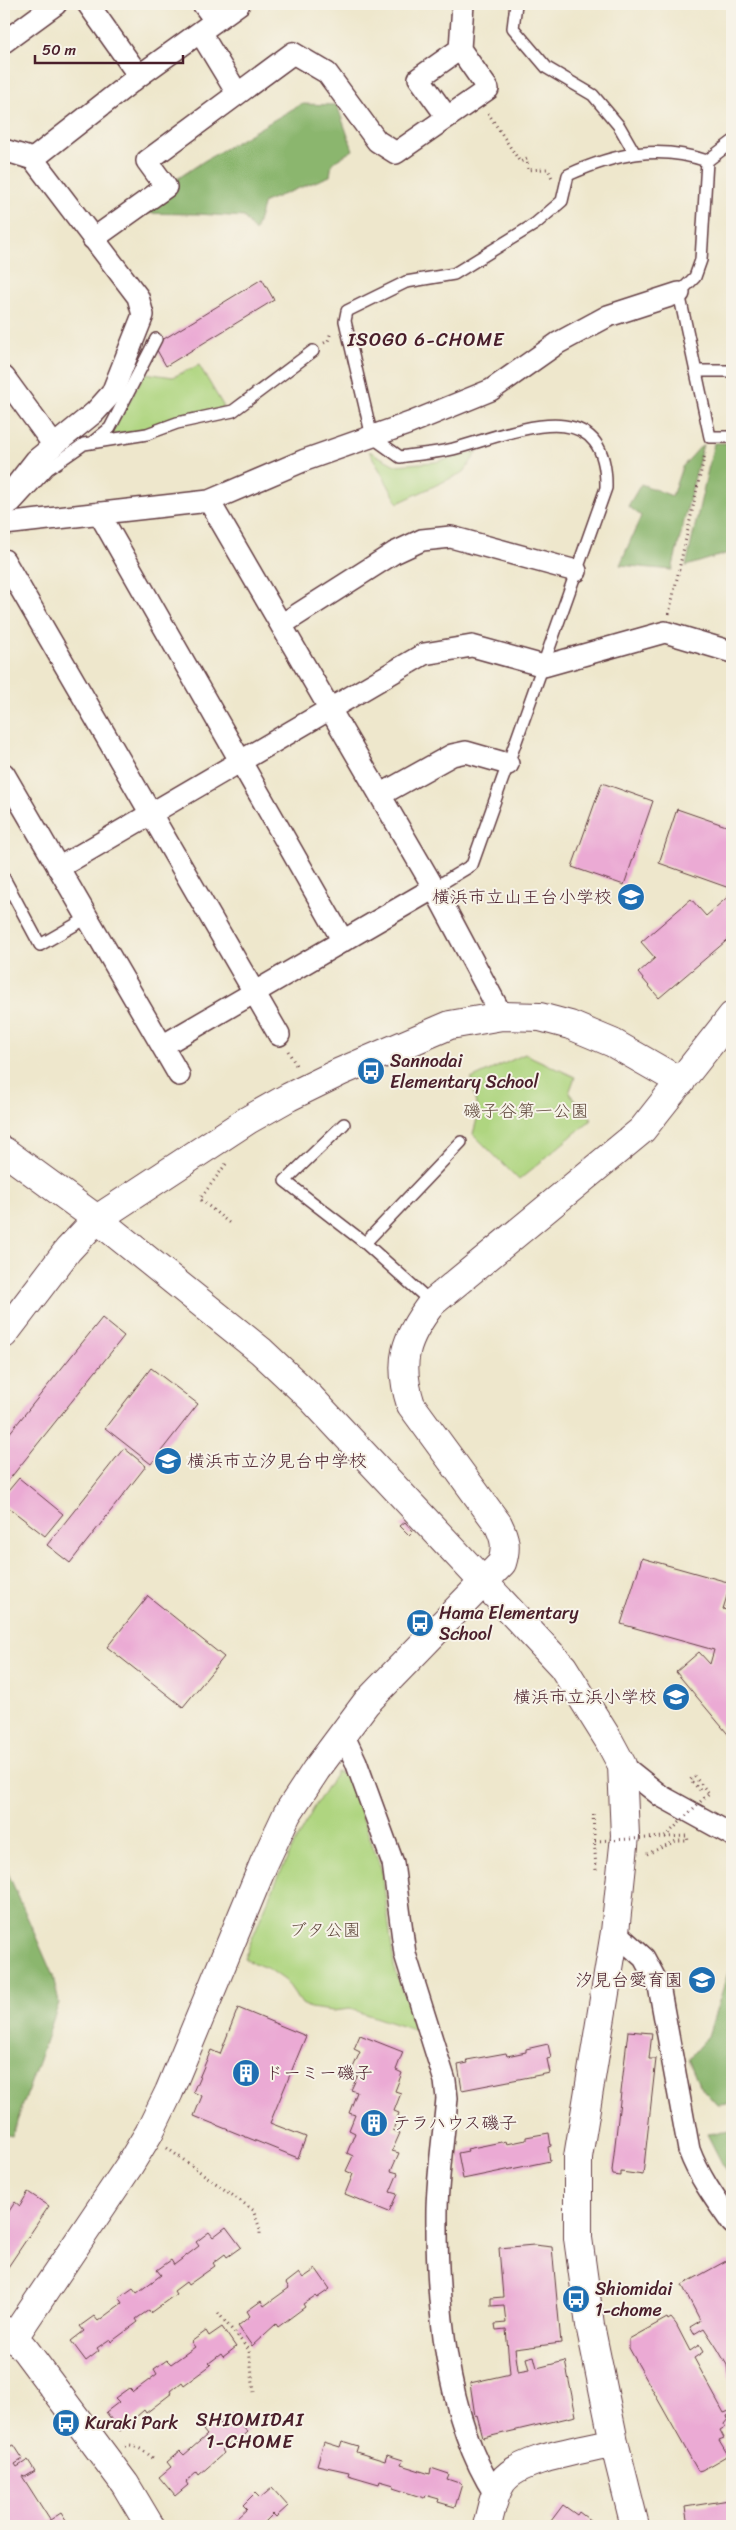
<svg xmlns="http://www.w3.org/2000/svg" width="736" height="2530" font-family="Sriracha,'Klee One',sans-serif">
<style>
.green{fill:#afd580;stroke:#7c7a56}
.forest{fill:#8bb66e;stroke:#6a6a4c}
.building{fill:#ebaad4}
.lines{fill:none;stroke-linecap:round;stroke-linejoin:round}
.lane-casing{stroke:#633d43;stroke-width:14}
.street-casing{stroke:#633d43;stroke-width:24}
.secondary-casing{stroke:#633d43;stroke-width:30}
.path{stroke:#633d43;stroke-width:3;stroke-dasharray:1 4;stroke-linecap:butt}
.lane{stroke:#fff;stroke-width:11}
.street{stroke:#fff;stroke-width:21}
.secondary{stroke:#fff;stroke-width:28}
.path-bridge{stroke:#633d43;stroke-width:3;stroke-dasharray:1 4;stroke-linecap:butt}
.labels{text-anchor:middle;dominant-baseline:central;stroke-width:4;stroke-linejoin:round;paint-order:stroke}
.poi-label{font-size:18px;fill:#4a1f2b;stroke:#f7f3e8;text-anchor:start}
.park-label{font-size:18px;fill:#634c40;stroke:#f7f3e8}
.neighbourhood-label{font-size:19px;letter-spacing:1px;fill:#4a1f2b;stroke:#f7f3e8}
</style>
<rect width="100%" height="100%" fill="#f7f3e8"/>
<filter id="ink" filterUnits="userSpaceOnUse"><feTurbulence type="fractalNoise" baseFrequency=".02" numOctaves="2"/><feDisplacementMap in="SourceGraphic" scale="10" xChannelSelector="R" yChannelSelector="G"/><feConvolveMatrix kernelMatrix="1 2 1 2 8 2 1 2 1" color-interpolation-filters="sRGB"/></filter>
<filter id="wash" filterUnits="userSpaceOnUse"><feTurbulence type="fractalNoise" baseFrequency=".0096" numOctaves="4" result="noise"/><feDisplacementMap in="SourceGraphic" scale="20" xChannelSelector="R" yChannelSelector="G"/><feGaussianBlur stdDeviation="1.12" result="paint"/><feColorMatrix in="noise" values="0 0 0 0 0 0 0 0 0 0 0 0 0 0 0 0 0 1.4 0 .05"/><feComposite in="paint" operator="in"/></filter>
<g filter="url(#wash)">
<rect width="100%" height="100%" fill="#eee7cc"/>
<!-- green -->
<path class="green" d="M199,365L224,407L144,430L107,436L113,431L145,373L173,377Z
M369,451L395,465L435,462L478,451L464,472L398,503Z
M525,1054L575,1077L569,1093L592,1119L519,1180L473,1134L478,1115L471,1079Z
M337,1772L347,1776L382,1871L395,1972L420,2032L350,2009L333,2011L310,2008L302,2004L286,1981L269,1969L244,1959C270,1893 297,1830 337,1772Z"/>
<!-- forest -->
<path class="forest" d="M301,104L337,105L353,150L332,163L330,176L264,202L255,232L244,217L198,214L126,213L204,161Z
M714,443H732V552L686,566Z
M703,444L672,570L620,565L641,516L628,506L641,484L672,496L682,467Z
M4,1864L53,1976L59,2003L12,2136L4,2134Z
M732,1960V2104L717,2105L699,2085L688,2059L708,2036Z
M732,2131V2183L707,2134Z"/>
<g id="blocks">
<!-- building -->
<path class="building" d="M262,279L274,300L166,366L154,345Z
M602,783L653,801L624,885L572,867Z
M677,809L732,828V889L659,863Z
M732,893V936L659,998L638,973L655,958L641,942L691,899L706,916Z
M102,1318L124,1336L4,1486V1440Z
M151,1368L198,1404L151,1464L105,1428Z
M124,1448L146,1466L70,1563L47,1545Z
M19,1478L63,1514L45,1536L4,1504V1496Z
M405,1522L413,1531L409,1535L400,1526Z
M642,1558L731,1583L723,1609L732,1612L730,1687L732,1689V1739L676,1672L699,1652L710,1664L714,1650L621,1624Z
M148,1596L224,1657L183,1707L107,1647Z
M238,2008L306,2036L270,2123L306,2137L298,2158L194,2116L202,2096L193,2092L211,2050L220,2054Z
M628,2031L652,2033L649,2059H656L643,2175L621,2172V2176L613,2175L612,2171Z
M360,2035L403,2052L396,2070L402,2073L395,2091L401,2093L394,2111L399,2113L393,2130L400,2133L392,2151L399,2153L391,2171L398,2173L390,2192L397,2194L389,2212L345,2194L353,2174L346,2171L353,2156L347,2153L355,2133L349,2130L355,2115L349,2113L357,2092L351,2090L358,2075L351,2072L360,2052L354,2049Z
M548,2044L551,2058L547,2059L550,2073L462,2090L458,2065L468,2063L467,2060L506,2053L507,2056L526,2052V2049Z
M549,2133L551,2146L548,2147L550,2161L463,2179L458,2153L468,2151L467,2149L506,2141L507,2144L526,2140V2137Z
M28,2192L49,2206L4,2273V2229L7,2224L4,2219L15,2202L20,2206Z
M226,2227L241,2247L227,2257L225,2254L213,2263L215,2266L188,2285L186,2282L174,2291L176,2294L150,2313L149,2310L136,2319L138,2322L111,2342L110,2339L97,2348L99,2351L86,2361L71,2341L84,2331L80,2326L94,2316L98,2321L122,2303L119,2298L133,2288L137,2293L161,2275L157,2270L171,2260L174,2265L199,2246L196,2242L209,2232L213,2237Z
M534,2245L552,2247L561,2343L515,2349L518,2370V2372L529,2370L526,2358L534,2356L537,2368L565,2361L576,2416L483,2438L477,2415L475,2416L470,2383L510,2374L506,2329L496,2330L495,2324L506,2323L504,2305L491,2306V2298L503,2297L499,2248Z
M726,2261H730L732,2266L731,2393L727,2365L717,2348L704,2328L694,2334L690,2327L700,2321L699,2318L682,2285Z
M316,2269L330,2289L317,2298L315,2296L303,2304L305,2307L278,2327L276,2324L252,2346L238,2326L250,2316L247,2311L261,2301L264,2306L289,2288L286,2283L299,2273L303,2278Z
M667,2318L668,2320L671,2318L676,2324L690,2351L699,2345L703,2352L694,2358L724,2413L732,2410V2414L727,2416L728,2419L724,2424L725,2427L720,2430L724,2438L719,2440L728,2455L702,2470L698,2471L629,2348V2339Z
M222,2327L236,2347L223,2357L221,2354L209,2363L211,2365L184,2385L182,2382L171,2391L172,2393L146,2413L144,2410L120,2431L106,2412L119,2402L115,2398L129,2388L133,2392L157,2374L154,2369L167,2360L171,2364L195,2347L191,2342L206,2331L209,2336Z
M232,2413L248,2432L236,2443L233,2440L222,2450L224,2453L199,2475L197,2472L186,2482L188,2485L175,2496L159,2477L171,2467L167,2462L180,2451L184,2455L207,2435L203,2430L215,2419L220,2424Z
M342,2441L358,2446L356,2452L385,2461L387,2455L403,2460L401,2465L430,2474L431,2468L449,2474L447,2479L462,2484L455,2507L438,2502L439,2499L425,2495L424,2498L393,2488L394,2485L380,2481L379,2484L348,2475L349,2472L317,2465L324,2442L340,2447Z
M9,2444L11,2446L14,2445L23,2459L15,2464L17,2467L28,2460L35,2471L25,2477L22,2476L50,2520L61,2513L68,2524L65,2526H4V2447Z
M272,2488L288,2506L276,2517L273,2514L262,2525L263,2526H228L247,2509L243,2505L255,2493L260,2498Z
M729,2500L732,2526H688L685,2507Z
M563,2505L577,2515L579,2512L591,2521L587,2526H556L551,2521Z"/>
</g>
</g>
<g filter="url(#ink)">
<use href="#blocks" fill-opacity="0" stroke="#633d43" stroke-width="1"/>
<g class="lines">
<!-- lane casing -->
<g class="lane-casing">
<path id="lane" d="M516,4L513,28L547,68L593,95L619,126L634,152
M707,161L701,260L695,277L679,293L710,437H732
M696,371H732
M94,441L110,428L156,339
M4,513L15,505L48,469L84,444L147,434L177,423L233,411L313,351
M4,878L40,945L87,918
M434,888L472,865L606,488C608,388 510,434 453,449C436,453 418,454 400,457L372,437L345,321L347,311L406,282L454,274L535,224L562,201L568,175C614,154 658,144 707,161L732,142
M344,1124L285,1181L365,1243L432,1303
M365,1243L461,1142"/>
</g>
<!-- street casing -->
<g class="street-casing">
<path id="street" d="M88,4L139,76
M203,4L215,20
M200,32L237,93
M4,42L56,4
M447,117L419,78L460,49
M4,150L33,159L138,297L143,315L112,393L95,412L36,460L4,501
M33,159L139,76L239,4
M93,239L166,187L147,161L293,53L327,73L377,141L396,153L488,89L460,49L463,4
M4,377L53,444
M209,501L434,888L502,1016
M99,513L343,941
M4,524L209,501L305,460L410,423L491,390L558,343L608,316L679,293
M4,560L279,1035
M281,625L394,553L422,540L451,537L576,571
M4,774L179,1075
M380,795L452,755L466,752L508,764
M58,868L424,654L472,646L544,666L665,632L732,652
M162,1046L434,888
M342,1732L356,1762L393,1863L405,1954L445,2081L447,2098C444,2134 438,2171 437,2208C436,2297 445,2418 495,2494
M622,1765L661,1796L732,1835
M615,1932L644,1958L659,1986L689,2150C699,2177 715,2199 732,2223"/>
</g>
<!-- secondary casing -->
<g class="secondary-casing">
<path id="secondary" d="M4,1151L97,1219L261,1351L311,1398L563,1667L608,1739L622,1765L625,1836L615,1932L578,2157V2238L590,2325L614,2442L635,2526
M4,1334L68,1250L97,1219L248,1120L289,1097L340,1072L450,1025L502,1016L540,1017L570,1025L613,1043L681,1082
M4,2330L14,2337L26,2351L125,2484L150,2526
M14,2337L129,2166L149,2133L169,2092L264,1863L287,1814L316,1770L366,1703L502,1563C507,1547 505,1538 498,1524L411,1405C397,1362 405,1338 432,1303L642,1130L732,1016
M487,2526C491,2511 493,2496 502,2482C520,2457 585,2450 614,2442"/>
</g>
<!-- path -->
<path class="path" d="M488,113L520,162L527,159L528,170L548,169L552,178
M324,343L328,341L331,332
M669,614L706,449
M288,1051L297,1067
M226,1164L200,1199L229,1223
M700,1790L690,1780L694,1776L709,1793
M593,1814L596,1871
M647,1854L676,1841H688L687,1836L665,1837
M167,2148L253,2210L260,2229V2237
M218,2313L249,2350L254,2392
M125,2446C138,2445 146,2452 155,2460"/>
<!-- lane -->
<use href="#lane" class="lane"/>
<!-- street -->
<use href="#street" class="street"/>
<!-- secondary -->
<use href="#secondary" class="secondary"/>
<!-- path-bridge -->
<path class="path-bridge" d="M595,1841L665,1837L709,1793"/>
</g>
</g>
<!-- icons -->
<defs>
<g id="school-disc" transform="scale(1.4375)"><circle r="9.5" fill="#1f6fb2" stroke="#f7f3e8"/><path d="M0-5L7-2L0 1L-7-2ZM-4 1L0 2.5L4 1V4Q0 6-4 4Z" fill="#fff"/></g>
<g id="bus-disc" transform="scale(1.4375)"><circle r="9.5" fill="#1f6fb2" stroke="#f7f3e8"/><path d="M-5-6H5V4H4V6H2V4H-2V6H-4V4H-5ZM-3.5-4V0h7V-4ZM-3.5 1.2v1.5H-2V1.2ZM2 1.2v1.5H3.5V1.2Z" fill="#fff"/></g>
<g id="building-disc" transform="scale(1.4375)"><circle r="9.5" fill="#1f6fb2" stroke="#f7f3e8"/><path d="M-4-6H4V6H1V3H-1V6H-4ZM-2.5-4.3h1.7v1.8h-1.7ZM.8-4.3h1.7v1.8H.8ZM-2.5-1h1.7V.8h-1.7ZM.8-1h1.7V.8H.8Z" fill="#fff"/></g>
</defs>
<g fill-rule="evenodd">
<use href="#school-disc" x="631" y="897"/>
<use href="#bus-disc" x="371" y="1071"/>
<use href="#school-disc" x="168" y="1461"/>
<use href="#bus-disc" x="420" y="1623"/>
<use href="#school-disc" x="676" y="1697"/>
<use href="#school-disc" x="702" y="1980"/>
<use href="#building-disc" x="246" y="2073"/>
<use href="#building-disc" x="374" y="2123"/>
<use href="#bus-disc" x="576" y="2299"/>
<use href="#bus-disc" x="66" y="2423"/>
</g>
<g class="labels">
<!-- poi labels -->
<g class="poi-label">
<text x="612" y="897" text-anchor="end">横浜市立山王台小学校</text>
<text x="390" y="1061">Sannodai<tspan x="390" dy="21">Elementary School</tspan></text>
<text x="187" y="1461">横浜市立汐見台中学校</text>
<text x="439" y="1613">Hama Elementary<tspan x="439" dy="21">School</tspan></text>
<text x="657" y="1697" text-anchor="end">横浜市立浜小学校</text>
<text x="683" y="1980" text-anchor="end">汐見台愛育園</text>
<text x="265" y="2073">ドーミー磯子</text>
<text x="393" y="2123">テラハウス磯子</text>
<text x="595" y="2289">Shiomidai<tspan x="595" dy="21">1-chome</tspan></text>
<text x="85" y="2423">Kuraki Park</text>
</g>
<!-- park labels -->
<g class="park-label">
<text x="526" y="1111">磯子谷第一公園</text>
<text x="325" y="1930">ブタ公園</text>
</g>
<!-- neighbourhood labels -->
<g class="neighbourhood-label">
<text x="426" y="339">ISOGO 6-CHOME</text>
<text x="250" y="2419">SHIOMIDAI<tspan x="250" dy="22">1-CHOME</tspan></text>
</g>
</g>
<!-- margin -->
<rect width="736" height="2530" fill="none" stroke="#f7f3e8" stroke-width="20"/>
<!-- scale -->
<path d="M35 55v8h148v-8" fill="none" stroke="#4a1f2b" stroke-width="2.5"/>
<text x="42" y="55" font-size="15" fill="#4a1f2b" stroke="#f7f3e8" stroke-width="4" paint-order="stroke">50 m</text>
</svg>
